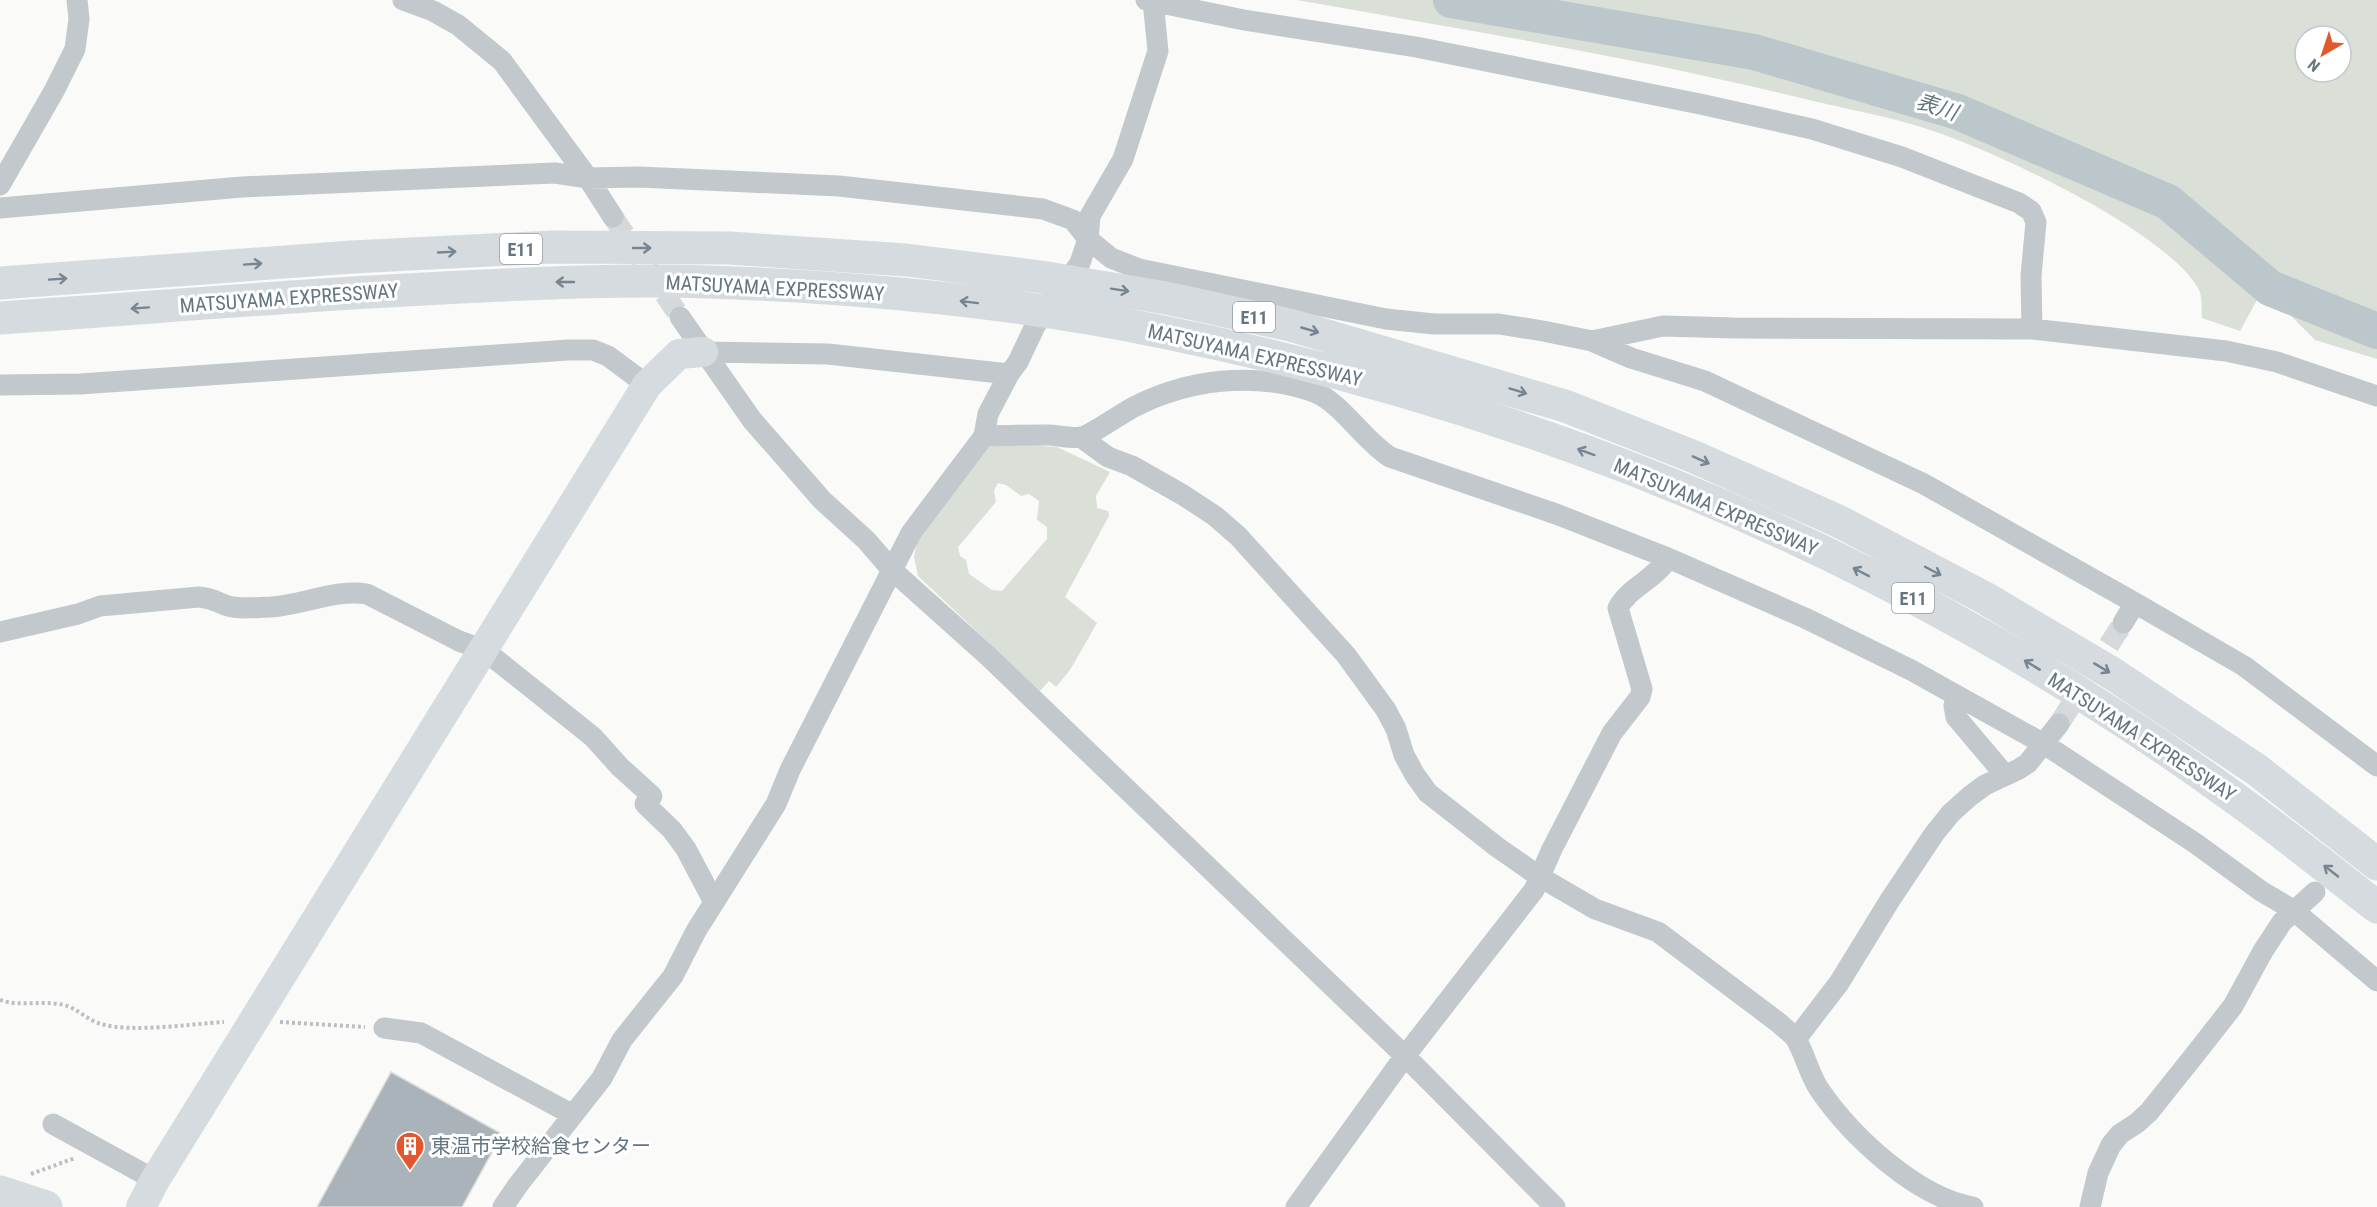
<svg xmlns="http://www.w3.org/2000/svg" width="2377" height="1207" font-family="'Roboto Condensed','Noto Sans JP',sans-serif">
<style>
.green{fill:#dadfd7;fill-rule:evenodd}
.lines{fill:none;stroke-linecap:round;stroke-linejoin:round}
.river{stroke:#bbc7cb;stroke-width:36}
.building{fill:#aab3b9;stroke:#dcdcda;stroke-width:1.5}
.street-tunnel{stroke:#d5d9db;stroke-width:21;stroke-dasharray:21 10;stroke-linecap:butt}
.path{stroke:#bbbfc2;stroke-width:4;stroke-dasharray:3 3;stroke-linecap:butt}
.street{stroke:#c3c8cc;stroke-width:21}
.secondary{stroke:#d6dbdf;stroke-width:30}
.primary{stroke:#d6dbdf;stroke-width:33}
.highway{stroke:#d6dbdf;stroke-width:33}
.oneway{stroke:#768591}
.labels{text-anchor:middle;dominant-baseline:central;stroke-width:6;stroke-linejoin:round;paint-order:stroke}
.shield{fill:#fff;stroke:#939fa8;stroke-width:1.5}
.shield-label{font-size:18px;font-weight:bold;fill:#657683}
.street-label{font-size:20px;fill:#657683;stroke:#fff}
.poi-label{font-size:20px;fill:#657683;stroke:#fff;text-anchor:start}
.water-label{font-size:21px;font-style:italic;fill:#60757c;stroke:#fff}
</style>
<rect width="100%" height="100%" fill="#fafaf8"/>
<!-- green -->
<path class="green" d="M1297,0H2377V359L2315,340L2284,309L2258,298L2240,331L2202,318C2201,309 2203,296 2198,288C2165,231 2001,154 1936,132C1895,117 1844,109 1801,98C1634,57 1465,30 1297,0ZM2305,36H2341V72H2305Z
M990,442L1057,447L1110,472L1096,496L1097,508L1108,511L1109,516L1065,597L1097,623L1070,670L1056,687L1049,681L1040,691L918,576L914,557L917,541ZM998,483L1006,485L1021,496L1029,494L1039,501L1037,520L1047,527V539L1002,591L992,590L969,574L966,560L960,556L958,547L996,502L994,490Z"/>
<g class="lines">
<!-- river -->
<path class="river" d="M1451,0L1754,52L1958,112L2168,202L2270,288L2377,331"/>
</g>
<!-- building -->
<path class="building" d="M391,1072L502,1134L462,1207H317Z"/>
<g class="lines">
<!-- street-tunnel -->
<path class="street-tunnel" d="M613,217L680,317
M2059,724L2123,623"/>
<!-- path -->
<path class="path" d="M0,1000C20,1007 43,1000 64,1005C77,1008 87,1020 101,1024C133,1033 189,1024 224,1022
M280,1022L365,1027
M31,1174L75,1158"/>
<!-- street -->
<path class="street" d="M403,0L433,11L458,25L502,61L588,178L613,217
M1146,0L1244,20L1416,47L1700,104L1812,129L1902,157L2019,203L2031,211L2036,222L2031,276L2032,329
M0,185L54,91L75,49L79,19L77,0
M0,208L242,187L555,173L588,178L639,177L839,186L1043,209L1073,220L1088,239L1111,258L1139,269L1386,319L1434,324H1499L1543,331L1592,341L1631,358L1705,381L1924,484L2135,603L2244,666L2377,766
M680,317L752,420L822,500L866,540L892,570L988,656L1405,1056L1555,1207
M1592,341L1663,326L1735,328L2032,329L2226,351L2277,362L2377,396
M703,352L828,354L1009,374
M0,385L80,384L568,350H593L608,356L647,385
M984,436C1005,435 1027,435 1048,435C1058,435 1070,439 1080,437C1088,437 1121,414 1132,408C1187,379 1254,371 1314,392C1342,403 1363,440 1390,457L1556,514L1668,558L1805,618L1911,670L2044,744L2195,843L2261,891L2293,910L2377,981
M1082,438L1108,457L1132,466L1183,495L1215,516L1238,536L1346,655L1386,710L1396,729L1404,755L1415,775L1428,793L1497,847L1540,877L1595,909L1658,932L1779,1023C1784,1028 1792,1033 1796,1039C1805,1054 1809,1074 1819,1089C1851,1136 1916,1197 1973,1207
M2123,623L2135,603
M0,632L78,614L100,606L199,597C212,598 215,601 225,605C238,610 258,607 271,607C303,605 335,589 367,594L459,641L484,650L593,737L620,767L652,796L645,804L672,830L686,849L714,902
M1956,695L1954,706L1956,717L2005,775
M384,1028L421,1033L573,1115
M1796,1039L1839,983L1890,900L1934,834L1951,813L1970,796L1985,785L2019,769L2028,763L2059,724
M53,1124L155,1180
M503,1207L518,1185L602,1078L622,1040L673,976L696,931L776,804L790,770L911,533L984,436L988,414L1009,374L1018,362L1035,326L1080,263L1088,239L1090,216L1123,159L1158,51L1153,1
M1296,1207L1405,1056L1534,890L1552,849L1612,733L1640,697L1642,689L1618,608C1629,587 1656,579 1668,558
M2090,1207L2098,1173L2111,1145L2120,1134L2137,1123L2149,1112L2193,1057L2233,1006L2263,951L2282,922L2315,892"/>
<!-- secondary -->
<path class="secondary" d="M141,1207L155,1180L647,385L679,354L703,352"/>
<!-- primary -->
<path class="primary" d="M0,1192L46,1207"/>
<!-- highway -->
<path class="highway" d="M0,283L352,257L552,247L729,248L906,260L1041,277L1166,298L1290,325L1565,406L1692,456L1838,521L1985,598L2113,674L2257,770L2377,864
M0,318C148,308 295,295 443,288C540,283 637,278 735,283C878,289 1022,303 1163,332C1444,389 1719,487 1969,628C2061,679 2151,737 2236,799C2284,833 2330,871 2377,907"/>
</g>
<!-- one-way arrows -->
<defs><path id="oneway-shaft" d="M-6 0H5M1.5-3L5.5 0L1.5 3" fill="none" stroke-width="1.6" stroke-linecap="round" stroke-linejoin="round" transform="scale(1.5)"/></defs>
<g class="oneway">
<use href="#oneway-shaft" transform="translate(642 248)"/>
<use href="#oneway-shaft" transform="translate(447 252) rotate(-3)"/>
<use href="#oneway-shaft" transform="translate(253 264) rotate(-4)"/>
<use href="#oneway-shaft" transform="translate(58 279) rotate(-4)"/>
<use href="#oneway-shaft" transform="translate(565 282) rotate(-180)"/>
<use href="#oneway-shaft" transform="translate(1120 290) rotate(9)"/>
<use href="#oneway-shaft" transform="translate(969 302) rotate(-173)"/>
<use href="#oneway-shaft" transform="translate(140 308) rotate(176)"/>
<use href="#oneway-shaft" transform="translate(1310 330) rotate(16)"/>
<use href="#oneway-shaft" transform="translate(1518 391) rotate(17)"/>
<use href="#oneway-shaft" transform="translate(1586 452) rotate(-160)"/>
<use href="#oneway-shaft" transform="translate(1701 460) rotate(24)"/>
<use href="#oneway-shaft" transform="translate(1933 571) rotate(28)"/>
<use href="#oneway-shaft" transform="translate(1861 572) rotate(-153)"/>
<use href="#oneway-shaft" transform="translate(2032 665) rotate(-149)"/>
<use href="#oneway-shaft" transform="translate(2102 668) rotate(31)"/>
<use href="#oneway-shaft" transform="translate(2331 871) rotate(-142)"/>
</g>
<!-- icons -->
<defs>
<g id="building-pin" transform="scale(1.5)"><path d="M0 17L-7.5 6A9.5 9.5 0 1 1 7.5 6Z" fill="#e4572e" stroke="#fff"/><path d="M-4-6H4V6H1V3H-1V6H-4ZM-2.5-4.3h1.7v1.8h-1.7ZM.8-4.3h1.7v1.8H.8ZM-2.5-1h1.7V.8h-1.7ZM.8-1h1.7V.8H.8Z" fill="#fff"/></g>
</defs>
<g fill-rule="evenodd">
<use href="#building-pin" x="410" y="1146"/>
</g>
<g class="labels">
<!-- shield labels -->
<g class="shield">
<rect x="500" y="234" width="42" height="30" rx="4.5"/>
<rect x="1233" y="302" width="42" height="30" rx="4.5"/>
<rect x="1892" y="583" width="42" height="30" rx="4.5"/>
</g>
<g class="shield-label">
<text x="521" y="249">E11</text>
<text x="1254" y="317">E11</text>
<text x="1913" y="598">E11</text>
</g>
<!-- street labels -->
<g class="street-label">
<text transform="translate(775 288) rotate(3)">MATSUYAMA EXPRESSWAY</text>
<text transform="translate(289 298) rotate(-4)">MATSUYAMA EXPRESSWAY</text>
<text transform="translate(1255 355) rotate(13)">MATSUYAMA EXPRESSWAY</text>
<text transform="translate(1716 507) rotate(23)">MATSUYAMA EXPRESSWAY</text>
<text transform="translate(2142 737) rotate(33)">MATSUYAMA EXPRESSWAY</text>
</g>
<!-- poi labels -->
<g class="poi-label">
<text x="431" y="1146">東温市学校給食センター</text>
</g>
<!-- water labels -->
<g class="water-label">
<text transform="translate(1937 107) rotate(18)">表川</text>
</g>
</g>
<!-- north arrow -->
<g transform="translate(2323 54) rotate(219)"><circle r="28" fill="#ffffff" stroke="#c1c8cd" stroke-width="1.5"/>
<path d="M0-4.5L10 22L0 15L-10 22Z" fill="#e4572e"/>
<text y="-9" font-size="16" font-weight="bold" text-anchor="middle" fill="#657683">N</text>
</g>
</svg>
